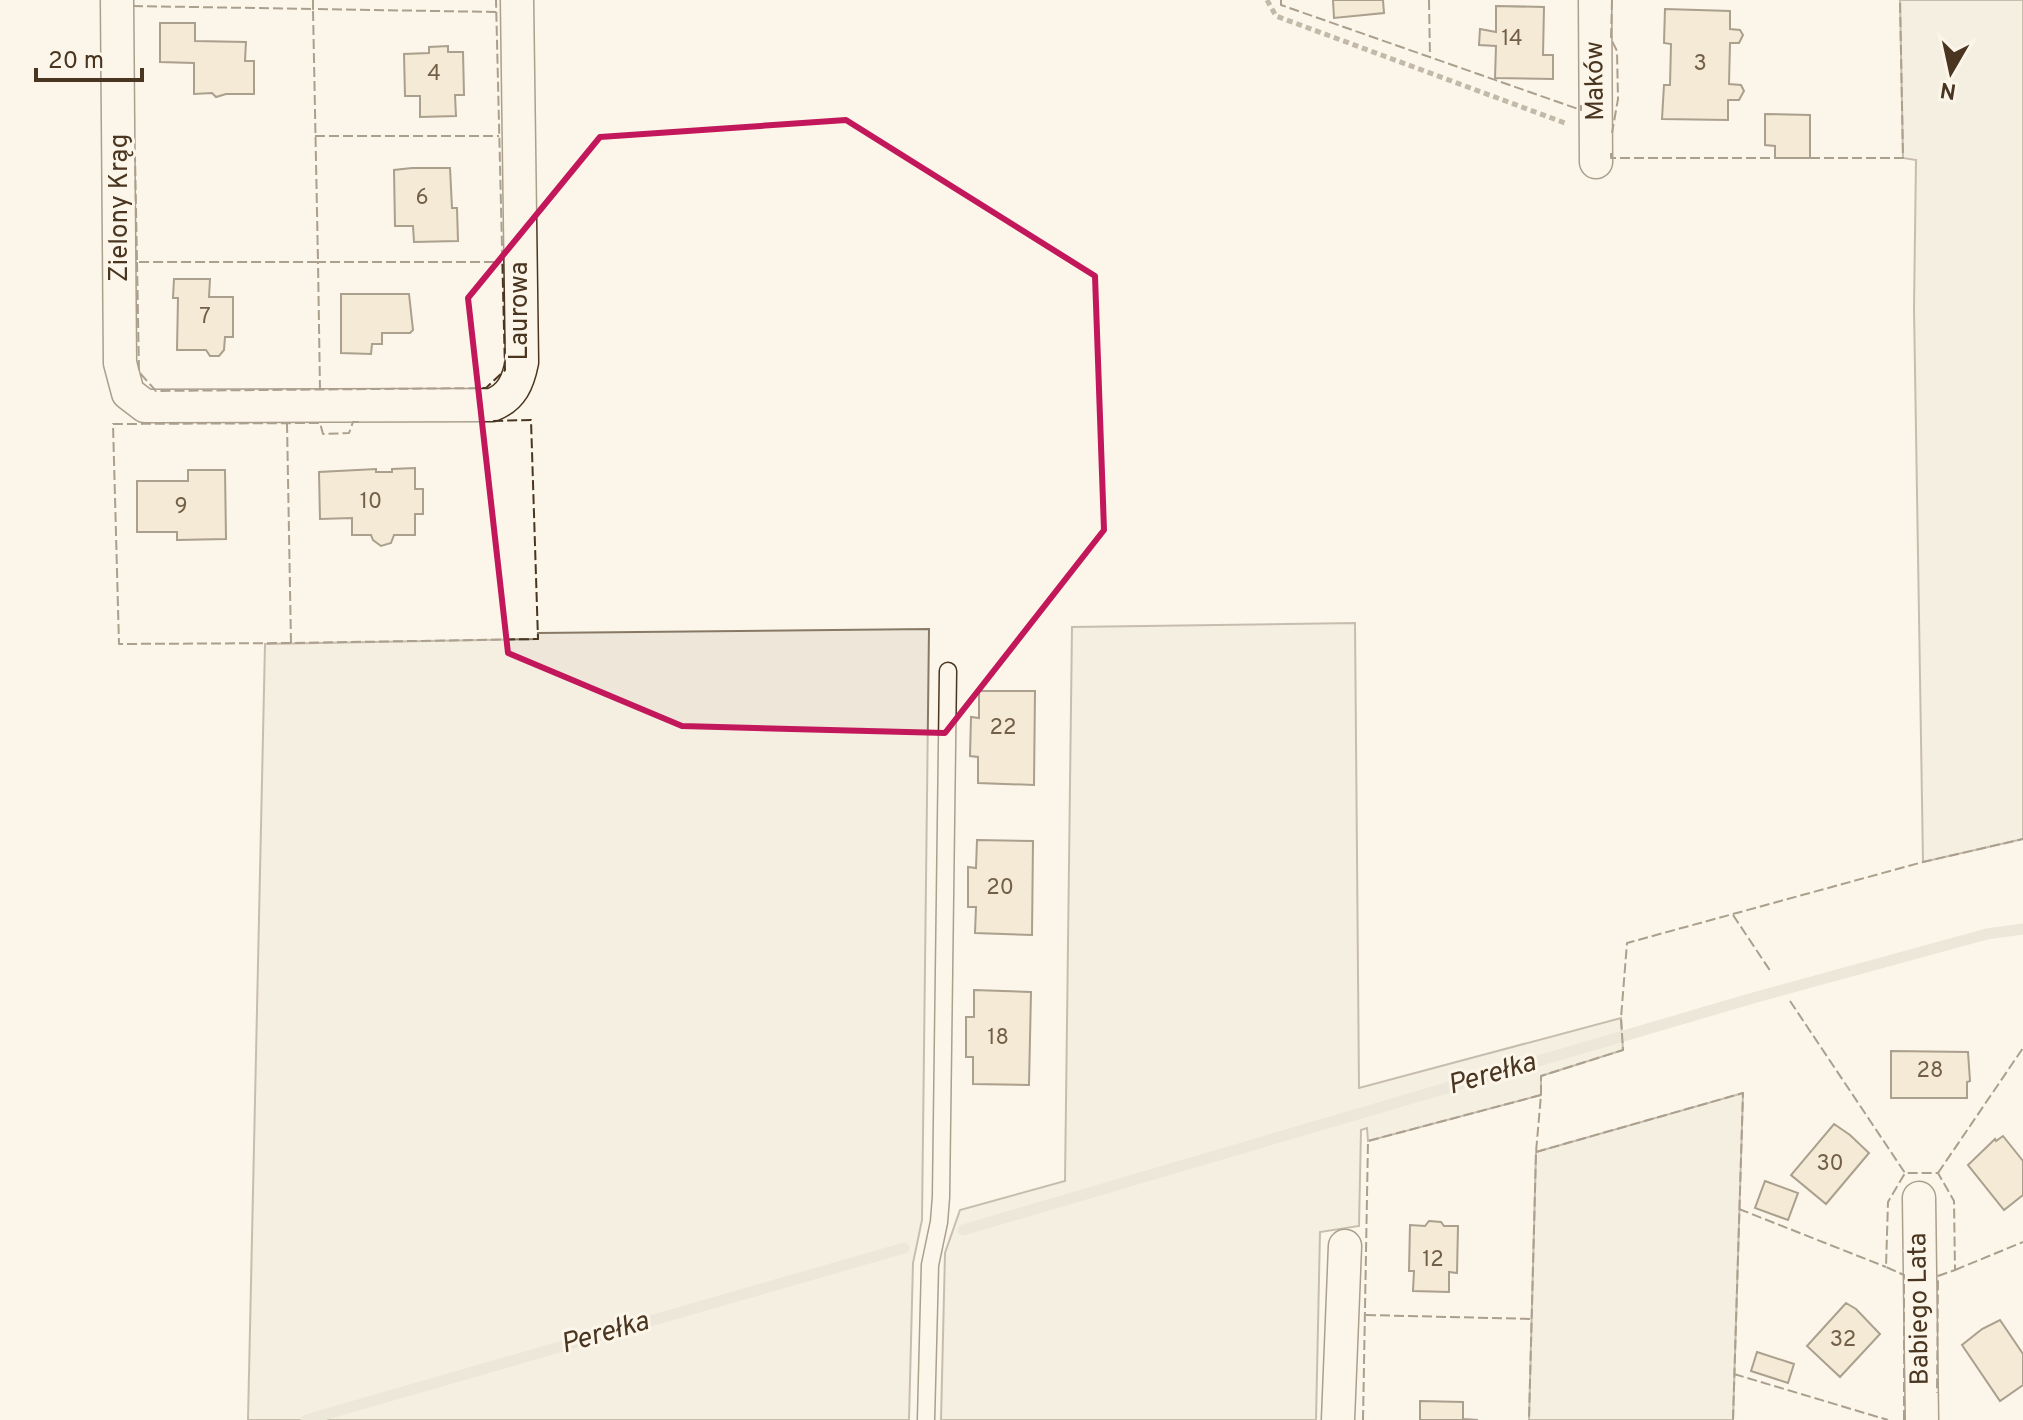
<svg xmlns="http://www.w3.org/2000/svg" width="2023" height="1420" font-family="Overpass,sans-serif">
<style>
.green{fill:#ede6d9;stroke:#887966;stroke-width:2}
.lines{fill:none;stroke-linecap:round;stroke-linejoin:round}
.stream{stroke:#dcd4c6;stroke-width:11}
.building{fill:#ecdcbc;stroke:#4a3520;stroke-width:2}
.lane-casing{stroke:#4a3520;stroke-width:19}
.street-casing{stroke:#4a3520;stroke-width:35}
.path{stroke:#7f6f5c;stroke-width:5;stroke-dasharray:6 4;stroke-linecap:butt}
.lane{stroke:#fbf6e9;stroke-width:16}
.street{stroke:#fbf6e9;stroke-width:32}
.fence{stroke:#4a3520;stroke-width:2;stroke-dasharray:10 4;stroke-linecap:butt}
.marked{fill:none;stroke:#c2185b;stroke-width:6;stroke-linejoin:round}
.labels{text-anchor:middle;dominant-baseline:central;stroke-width:6;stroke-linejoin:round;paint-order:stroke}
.number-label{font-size:22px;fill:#725f47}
.street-label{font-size:26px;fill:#4a3520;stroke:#fbf6e9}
.water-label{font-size:28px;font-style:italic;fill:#4a3520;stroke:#fbf6e9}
</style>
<rect width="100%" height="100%" fill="#fbf6e9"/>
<!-- green -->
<path class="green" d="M1900,0H2023V839L1923,862L1914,308L1916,160L1903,158Z
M1355,623L1359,1088L1621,1018L1623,1050L1541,1076V1095L1368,1141L1367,1128L1361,1130L1359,1226L1320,1232L1316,1420H941L945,1253L960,1210L1065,1181L1072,627Z
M929,629L922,1220L913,1263L909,1420H248L265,644L538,639V633Z
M1743,1093L1733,1420H1529L1536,1152Z"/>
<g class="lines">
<!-- stream -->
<path class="stream" d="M963,1230L1753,998L1987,934L2023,929
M306,1420L904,1248"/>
</g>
<!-- building -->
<path class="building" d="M1333,0H1383L1384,13L1334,18Z
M1496,6L1544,7L1543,55H1553V79L1495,78L1496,46L1479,45L1480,29L1496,32Z
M1665,9L1730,11V29L1740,30L1743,35L1739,43H1730L1729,84L1741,85L1744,91L1739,100H1728V120L1662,119L1664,85H1670L1671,44L1664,43Z
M160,23H195V41L246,42L245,61H254V94H226L216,97L212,93L194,94V63L160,62Z
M448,46V52H463L464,95H455L456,116L420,117V96H405L404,54L429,53V47Z
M1765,114L1810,115V158H1775V146L1765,145Z
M412,168H450L452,208H457L458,241L414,242L413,226H395L394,170Z
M174,279H210L209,297H233V337H225L224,350L219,356H210L206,350H177L178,298H173Z
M341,294H409L413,330L410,333H382V344H372L371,354L341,353Z
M415,468V489H423V514H415V535H394L391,543L381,546L373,540L371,535H352V518L320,519L319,472L376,469V472H392V469Z
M188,470H225L226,539L177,540V532H137V481H188Z
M979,691H1035L1034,785L978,783V757L970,756L971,717L979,718Z
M977,840L1033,841L1032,935L975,933L976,907H968V867L976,868Z
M974,990L1031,992L1029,1085L973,1084V1057H966V1017H974Z
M1891,1051L1968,1052L1970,1081L1967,1082V1098H1891Z
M1834,1124L1850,1135L1869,1153L1826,1204L1791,1175Z
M2003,1136L2023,1161V1195L2004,1210L1968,1165L1995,1139L1996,1141Z
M1765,1181L1798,1193L1788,1220L1755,1208Z
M1429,1221L1441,1222L1444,1226H1458L1457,1273L1449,1272V1292L1413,1291L1414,1271H1409L1410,1225L1425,1226Z
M1846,1303L1856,1309L1880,1334L1840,1377L1807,1346Z
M2000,1320L2023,1354V1385L2000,1401L1962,1345L1982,1329Z
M1757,1352L1794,1364L1788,1383L1751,1371Z
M1420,1401L1463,1402V1419L1478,1420H1420Z"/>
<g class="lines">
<!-- lane casing -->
<g class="lane-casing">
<path id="lane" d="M926,1420L930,1265L939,1222L941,1197L948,671"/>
</g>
<!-- street casing -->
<g class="street-casing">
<path id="street" d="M117,0L120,363L128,393L145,406L492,405C512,397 518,382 522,362L517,0
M1595,0L1596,162
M1919,1198L1922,1420
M1338,1420L1345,1246"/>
</g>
<!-- path -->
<path class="path" d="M1267,0L1276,16L1565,123"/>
<!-- lane -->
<use href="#lane" class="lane"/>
<!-- street -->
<use href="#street" class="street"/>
<!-- fence -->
<path class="fence" d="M313,0V9L496,12
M1281,0V5L1581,110V105
M1429,0L1430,58
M1612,0L1611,39L1617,51L1618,99L1612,133
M133,6L313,9L318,262H137L135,156
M315,136H499
M1611,153V158H1775
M1810,158H1903L1900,0
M137,262L139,372L156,391L486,388L505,370L496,0
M320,390L318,262H501
M287,423L291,643L538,639L531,420L491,421
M291,643L119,644L113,424L320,423L323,434L349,433L353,422H359
M1733,915L1771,972
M1790,1001L1905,1173
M1541,1095V1076L1623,1050L1621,1018L1627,943L1923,862L2023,839
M1536,1152L1743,1093L1733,1420
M1938,1173L2023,1048
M1739,1209L1886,1267
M1955,1270L2023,1242
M1366,1315L1533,1319
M1734,1374L1888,1420
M1363,1420L1368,1141L1541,1095L1536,1152L1529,1420
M1904,1420V1275L1886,1267L1888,1202L1905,1173H1938L1954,1201L1955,1270L1938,1276L1937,1393"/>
</g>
<!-- marked area -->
<path d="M0 0H2023V1420H0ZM846,120L1095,276L1104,530L945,733L682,726L508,653L468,298L600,137Z" fill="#fbf6e9" fill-opacity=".55" fill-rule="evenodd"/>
<path class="marked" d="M846,120L1095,276L1104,530L945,733L682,726L508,653L468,298L600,137Z"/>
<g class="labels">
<!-- number labels -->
<g class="number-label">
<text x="1512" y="39">14</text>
<text x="1700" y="64">3</text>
<text x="434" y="74">4</text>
<text x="422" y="198">6</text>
<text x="205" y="317">7</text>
<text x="371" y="502">10</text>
<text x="181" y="507">9</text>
<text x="1003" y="728">22</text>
<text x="1000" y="888">20</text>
<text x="998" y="1038">18</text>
<text x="1930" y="1071">28</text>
<text x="1830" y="1164">30</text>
<text x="1433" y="1260">12</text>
<text x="1843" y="1340">32</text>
</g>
<!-- street labels -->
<g class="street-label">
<text transform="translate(1596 81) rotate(-91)">Maków</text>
<text transform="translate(120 208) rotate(-90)">Zielony Krąg</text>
<text transform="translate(520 311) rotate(-90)">Laurowa</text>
<text transform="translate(1920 1309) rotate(-91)">Babiego Lata</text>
</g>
<!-- water labels -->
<g class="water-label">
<text transform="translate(1492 1075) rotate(-16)">Perełka</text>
<text transform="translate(605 1334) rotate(-16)">Perełka</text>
</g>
</g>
<!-- north arrow -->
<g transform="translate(1951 72) rotate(189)" stroke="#fbf6e9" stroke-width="6" paint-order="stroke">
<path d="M0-6L14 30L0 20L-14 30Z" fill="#4a3520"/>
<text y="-12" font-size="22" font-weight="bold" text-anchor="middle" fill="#4a3520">N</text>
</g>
<!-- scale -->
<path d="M36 68v12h106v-12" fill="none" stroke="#4a3520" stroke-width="4"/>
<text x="48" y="68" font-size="24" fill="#4a3520" stroke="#fbf6e9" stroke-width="6" paint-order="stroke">20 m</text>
</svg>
